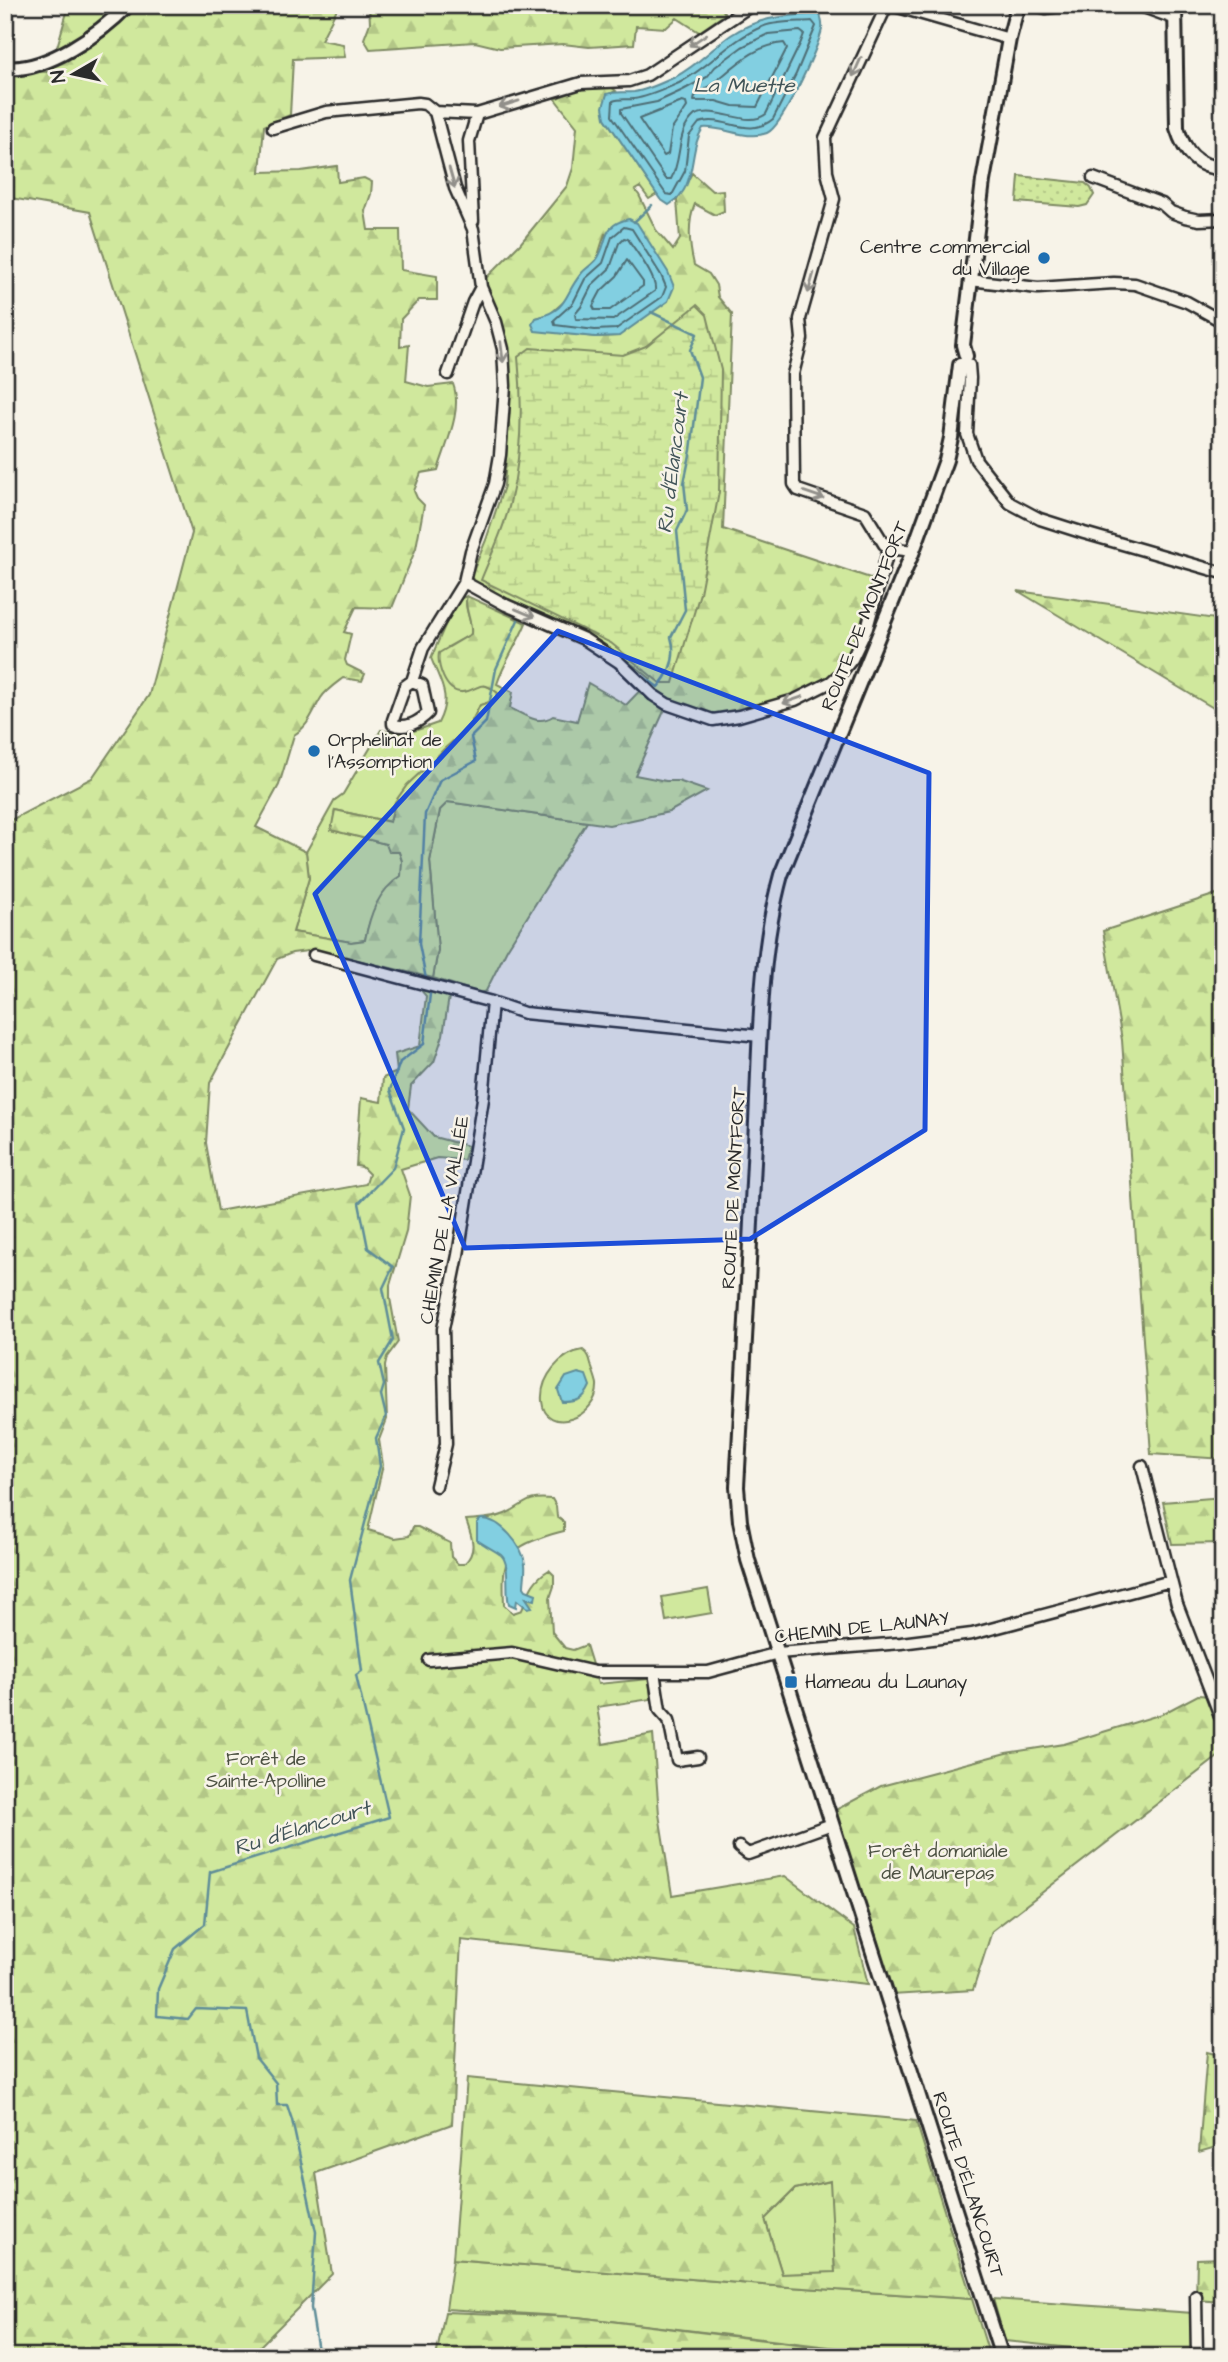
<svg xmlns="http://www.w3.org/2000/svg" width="1228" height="2362" font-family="'Architects Daughter',sans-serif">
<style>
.grass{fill:#d0e89d;stroke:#7e8a64;stroke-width:2}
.forest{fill:url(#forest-firs);stroke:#7e8a64;stroke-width:2;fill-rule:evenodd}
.wetland{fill:url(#wetland-marsh);stroke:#7e8a64;stroke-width:2}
.garden{fill:url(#garden-dots);stroke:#7e8a64;stroke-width:2}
.water{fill:#82cfe1;stroke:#5f8d98;stroke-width:2}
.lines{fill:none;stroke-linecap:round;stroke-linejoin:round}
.shore{stroke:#4e6d74;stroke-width:2}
.stream{stroke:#5f8d98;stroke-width:2.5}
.minor-casing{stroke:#2b2b2b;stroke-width:15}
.tertiary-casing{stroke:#2b2b2b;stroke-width:18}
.minor{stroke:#f7f3e8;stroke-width:10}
.tertiary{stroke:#f7f3e8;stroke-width:12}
.oneway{stroke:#918f8a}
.marked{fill:#1d4ed8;fill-opacity:0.2;stroke:#1d4ed8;stroke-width:5;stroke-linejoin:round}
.poi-dot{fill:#1f6fb2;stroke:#f7f3e8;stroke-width:2.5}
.labels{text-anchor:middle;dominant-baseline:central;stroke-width:5;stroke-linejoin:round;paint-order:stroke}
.poi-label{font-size:19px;fill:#2b2b2b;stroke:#f7f3e8;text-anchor:start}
.street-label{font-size:19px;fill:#2b2b2b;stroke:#f7f3e8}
.park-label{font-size:19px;fill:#4c5142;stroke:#f7f3e8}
.water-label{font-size:21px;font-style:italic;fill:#415458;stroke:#f7f3e8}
</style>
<defs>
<pattern id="forest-firs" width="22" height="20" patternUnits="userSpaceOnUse" patternTransform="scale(1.75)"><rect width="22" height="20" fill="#d0e89d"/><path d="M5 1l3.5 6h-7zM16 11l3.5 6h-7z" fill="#b3c787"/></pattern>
<pattern id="wetland-marsh" width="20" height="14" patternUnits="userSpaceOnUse" patternTransform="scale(1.75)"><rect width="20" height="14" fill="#d0e89d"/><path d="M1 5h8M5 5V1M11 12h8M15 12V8" fill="none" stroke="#b3c787"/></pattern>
<pattern id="garden-dots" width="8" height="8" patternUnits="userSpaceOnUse" patternTransform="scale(1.75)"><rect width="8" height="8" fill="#d0e89d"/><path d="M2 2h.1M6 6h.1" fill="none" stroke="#b3c787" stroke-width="1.8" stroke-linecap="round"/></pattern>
</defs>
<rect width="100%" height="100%" fill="#f7f3e8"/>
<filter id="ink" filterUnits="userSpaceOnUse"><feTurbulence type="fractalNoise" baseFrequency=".0143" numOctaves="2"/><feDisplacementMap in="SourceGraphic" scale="14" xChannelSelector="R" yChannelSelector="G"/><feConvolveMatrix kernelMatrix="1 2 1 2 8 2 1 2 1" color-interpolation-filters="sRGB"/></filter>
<g filter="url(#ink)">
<!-- grass -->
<path class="grass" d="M467,596C463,609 473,621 471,634L448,647L462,692C479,685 483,681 498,693L496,700L480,705L469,727L443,750L395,802L390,822L335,810L332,830L386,844L399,852L402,861V876C381,889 369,918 365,940L351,942L293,932L309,878L306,852L335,800L343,794L381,730C406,736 414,731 438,723C452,696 441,684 431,658L456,600Z
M448,802L587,822L507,949L486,991L480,993L433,978L438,950L430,861L440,810Z
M583,1350C590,1355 590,1360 592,1368C594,1374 596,1379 597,1384C599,1418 545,1437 542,1401C540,1377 561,1353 583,1350Z
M708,1589L712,1613L666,1621L662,1597Z
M831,2181L835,2273L782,2274L765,2219L795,2189Z
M453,2259L774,2286L972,2299L990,2357H913L577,2317L446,2309Z
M993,2299L1193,2313L1192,2357H1156L1005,2341Z"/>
<!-- forest -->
<path class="forest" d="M69,5H339L321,40L343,44L345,57L293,59L290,115L264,126L260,172L301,171L337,166L338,182L364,178L372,182L371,194L365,211L368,230H400L401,270L437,276V300H419L401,319L400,347L409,345L406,381L428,387L453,384C463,410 446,444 438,470L421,473L414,491L417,498L424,505L416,548L392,608L356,607L344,632L351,634L345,660L347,665L365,674L362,681L343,678C335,684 326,690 321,698C312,713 309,726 294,735L279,785L256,827L306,852L309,878L293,932L351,942L365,940C370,914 378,891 401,876L402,861L399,852H389L386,844L331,830L335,810L390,822L395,802L407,785L469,727L480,705L496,700L498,693C478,677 481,691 462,692C445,693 437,665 439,653L471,634C473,621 463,608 467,596L526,623C517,645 504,662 497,684L513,692L510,708C525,715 538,726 553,716L577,721L588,683L626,705L651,679C598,633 530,615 469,581L486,540L504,486L510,407L508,359L483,281L520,244L567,186L573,168L577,127L555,99L575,90L611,87L616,91L607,95L605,118L657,194L649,199L640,187L635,190L639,195L656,230L673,250L680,239L677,200L692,173L712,191L723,190L724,211L715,215L695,204C687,223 689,244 694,265L709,274L716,285L718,297L732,314L723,529L873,579L861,624L841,675L712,726L665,709L635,775L666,781H678L707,791L669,812L609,825L448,802L440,810L430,861L438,950L433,978L315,950L292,953L277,959L210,1083L206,1143L218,1211L366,1184L369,1174L362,1167L356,1166L361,1098L381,1102L383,1078L397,1072L395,1054L420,1046L426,996L419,988L449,997L443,1035L434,1062L411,1086L408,1109L434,1137L468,1146L464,1160L437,1158L401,1169L410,1195L406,1232L390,1285V1298L398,1342L387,1357L385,1366L387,1419L379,1440L383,1465L368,1530L395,1538L409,1536L413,1527H418L450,1543L451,1557L458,1564H464C478,1551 472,1537 466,1520C478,1519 494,1519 505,1514C527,1504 525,1496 552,1499L556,1506L557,1517L564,1522V1531C555,1533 546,1536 538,1539C500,1552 503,1570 504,1605L513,1613L522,1610C529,1592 532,1580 549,1570L554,1575V1586L550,1598L552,1632L565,1648L573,1650L586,1645L598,1684L649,1679L651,1699L597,1707L603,1744L653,1734L659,1814L672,1895L785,1876L854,1928L868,1984L461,1940L452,2124L316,2173L332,2274L254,2352L262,2357H5V823L92,778L149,695L192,533L90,212L5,197V71L50,72ZM605,233L619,336L595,337L535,330L536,318L550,314L567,299L580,275L597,259Z
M369,5H720L725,14L699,32L677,18L666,28L636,26L634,44L589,47L563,44L500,48L475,42L370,49L364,39L370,23Z
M1018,591L1223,620V801L1215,709Z
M1223,892V1459L1151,1454L1122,1040L1103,931Z
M1223,1497V1543L1172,1544L1163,1502Z
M1198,1695L1223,1697V1753L992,1931L973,1990L892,1995L828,1814L881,1786L1006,1753L1064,1744L1162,1714Z
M1207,2052L1223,2056V2145L1199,2152Z
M467,2078L916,2121L972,2299L774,2286L453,2259ZM830,2181L835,2272L782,2274L765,2219L795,2189Z
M1223,2258V2302L1196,2300L1197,2259Z
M445,2312L577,2317L845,2350L844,2357H436Z"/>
<!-- wetland -->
<path class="wetland" d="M697,305L707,315L721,370L719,492L700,593L673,683H660L611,643L481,580C491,555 504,529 510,503C522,455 523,406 518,357L530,348L623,355L646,346Z"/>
<!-- garden -->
<path class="garden" d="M1019,176L1085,183L1091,188L1094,195L1087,205L1079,207L1017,202Z"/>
<!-- water -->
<path class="water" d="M820,13C821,19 823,24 822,29C819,47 782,127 767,133C746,141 723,126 703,128C687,152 699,187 669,205L660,199L605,118L603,107L607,94C616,91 624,93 634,92C648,90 662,83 675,77C697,66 711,49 731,35C760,16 787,16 820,13Z
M629,219L637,223L668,272L674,287L668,301L619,336L595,337L535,331L532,324L536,318C570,309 563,295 581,274C585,268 593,265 597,259C609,242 600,225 629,219Z
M578,1373L586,1375L590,1386C584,1400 577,1402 562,1402L558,1390L566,1377Z
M481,1519C500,1518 523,1546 525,1564C526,1571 524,1580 524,1587L526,1590L536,1594L535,1600L526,1598L532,1607L527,1608L517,1600L516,1607L509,1604C505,1591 511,1564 501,1555C496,1551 484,1545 477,1540V1523Z"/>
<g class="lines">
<!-- shore -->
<path class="shore" d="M812,21L816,26L796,74L773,119C748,140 724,114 699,123L689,136L685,171L672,195L666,194L612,116L613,101C620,98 626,100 634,99C649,97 665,89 679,83C710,67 730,39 764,26C778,21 797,22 812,21Z
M800,31L804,34L801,42L766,114C747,129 719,105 695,115C675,132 683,158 671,179H666L621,113V109L657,102L683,90L707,77L715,67L742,47L768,34Z
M784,43L787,48L757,107L733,106L716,101H694L695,96C725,79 746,46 784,43Z
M682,102L686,103L687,107L672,129L668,154L664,156L639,119Z
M624,227L632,229L661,275L666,287L662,297L616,329L595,330L555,325L554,320L573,303L585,279L603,263L612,237Z
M624,238L628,239C636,252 657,277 655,291L613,320L576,319L575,314L581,307L592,285L610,268L619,243Z
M627,260L643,282V286L610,310H595L593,306L601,291L617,276Z"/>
<!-- stream -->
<path class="stream" d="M634,222L652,205
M633,669L658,687C671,672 677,656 671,637L685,610L677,531L687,510L684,483L691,450L700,377L690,350L697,334L651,312
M426,979L419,944L425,814L440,780L476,761L471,737L486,722L496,669L518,620
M319,2357L311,2308L316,2232L292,2120L287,2105H277L276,2083L256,2058L247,2011L196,2009L188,2019L157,2016L158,1989L175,1949L205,1924L210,1872L389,1817L356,1675L362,1671L350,1580L380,1466L376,1438L386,1416L381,1395L384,1385L379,1363L393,1340L383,1288L393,1267L368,1248L359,1203L393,1168L404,1128L390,1090L400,1062L424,1044L430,994"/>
<!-- minor casing -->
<g class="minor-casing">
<path id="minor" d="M887,5L825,138L827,172L834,199L800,319L802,339L793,374L794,484L798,490L865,513L884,544L889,548L913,551
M891,5L1009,39
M1035,5L1046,8L1066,5
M1138,5L1176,19
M435,112L477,114L581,83L629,81L647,75L747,8L756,5
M273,128L326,112L418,103L425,104L435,112
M1093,178L1162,204L1171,212L1185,217L1199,220L1223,219
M473,221L469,141L477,114
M970,280L1038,288L1114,283L1135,284L1187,302L1223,322
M969,365L970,378L967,434L976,460L1010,503L1040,519L1084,533L1223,573
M448,374L473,302L481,287
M464,582L506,605L584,639L619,662L653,695L667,704L713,720L739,716L795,700L831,682L841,673L852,659L867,628L889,548
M412,681L422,685L428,713C419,722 405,730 393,724V720L405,686L412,681L423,648L464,582L471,551L495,484L500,455L505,386L503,349L496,322L481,287L473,229L455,188L435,112
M314,955L492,1002L524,1013L760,1036
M1142,1466L1177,1604L1222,1721
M436,1486L446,1444L443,1329L458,1255L483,1099L492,1002
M429,1660L512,1653L595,1672H708L778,1653L901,1643L972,1634L1171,1581
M654,1672L660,1710L669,1720L677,1760L698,1757
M739,1847L748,1854L832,1824
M1196,2296L1197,2357"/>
</g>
<!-- tertiary casing -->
<g class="tertiary-casing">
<path id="tertiary" d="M1175,5L1177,128C1184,151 1196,168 1223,168
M5,68C45,73 101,33 128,5
M966,356L963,345L983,181L1009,39L1018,5
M960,365L951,438L946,460L913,551L781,875C759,955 760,1040 756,1122C750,1244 744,1365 737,1487L740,1521L748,1560L1002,2357"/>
</g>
<!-- minor -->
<use href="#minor" class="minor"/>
<!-- tertiary -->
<use href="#tertiary" class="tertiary"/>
</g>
<!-- one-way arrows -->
<defs><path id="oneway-shaft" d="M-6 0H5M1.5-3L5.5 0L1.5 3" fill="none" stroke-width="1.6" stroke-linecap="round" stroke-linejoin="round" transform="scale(1.75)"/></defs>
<g class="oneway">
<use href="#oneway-shaft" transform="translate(698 40) rotate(146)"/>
<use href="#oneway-shaft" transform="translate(857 67) rotate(114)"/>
<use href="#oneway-shaft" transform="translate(509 104) rotate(163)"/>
<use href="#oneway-shaft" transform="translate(452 178) rotate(74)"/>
<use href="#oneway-shaft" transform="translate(811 283) rotate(106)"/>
<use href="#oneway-shaft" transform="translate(502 352) rotate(83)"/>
<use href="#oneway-shaft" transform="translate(814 495) rotate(19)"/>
<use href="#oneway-shaft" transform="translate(525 613) rotate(23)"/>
<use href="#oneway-shaft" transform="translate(793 700) rotate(161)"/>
</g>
</g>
<!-- marked area -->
<path class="marked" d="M558,631L929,773L925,1130L750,1239L465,1248L315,894Z"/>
<!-- markers -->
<g class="poi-dot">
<circle cx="1044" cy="258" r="7"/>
<circle cx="314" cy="751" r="7"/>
<rect x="784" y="1675" width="14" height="14" rx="3.5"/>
</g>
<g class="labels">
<!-- poi labels -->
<g class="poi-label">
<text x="1030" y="247" text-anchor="end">Centre commercial<tspan x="1030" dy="22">du Village</tspan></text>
<text x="328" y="740">Orphelinat de<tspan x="328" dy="22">l'Assomption</tspan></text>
<text x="805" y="1682">Hameau du Launay</text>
</g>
<!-- street labels -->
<g class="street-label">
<text transform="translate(865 616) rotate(-68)">ROUTE DE MONTFORT</text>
<text transform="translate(734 1188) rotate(-87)">ROUTE DE MONTFORT</text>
<text transform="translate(445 1220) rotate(-80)">CHEMIN DE LA VALLÉE</text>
<text transform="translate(862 1628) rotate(-6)">CHEMIN DE LAUNAY</text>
<text transform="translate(968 2185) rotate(72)">ROUTE D'ÉLANCOURT</text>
</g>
<!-- park labels -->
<g class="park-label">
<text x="266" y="1759">Forêt de<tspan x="266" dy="22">Sainte-Apolline</tspan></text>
<text x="938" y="1851">Forêt domaniale<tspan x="938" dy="22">de Maurepas</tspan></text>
</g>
<!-- water labels -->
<g class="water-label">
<text x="744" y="85">La Muette</text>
<text transform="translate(673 463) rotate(-83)">Ru d'Élancourt</text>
<text transform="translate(302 1828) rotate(-17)">Ru d'Élancourt</text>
</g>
</g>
<!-- margin -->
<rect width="1228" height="2362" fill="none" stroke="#f7f3e8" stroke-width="28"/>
<rect x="14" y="14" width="1200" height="2334" fill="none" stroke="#2b2b2b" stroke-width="2.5" filter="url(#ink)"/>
<!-- north arrow -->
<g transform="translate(74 74) rotate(261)" stroke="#f7f3e8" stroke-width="5" paint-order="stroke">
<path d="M0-5L12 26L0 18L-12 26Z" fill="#2b2b2b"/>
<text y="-10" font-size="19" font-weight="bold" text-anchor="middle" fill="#2b2b2b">N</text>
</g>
</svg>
